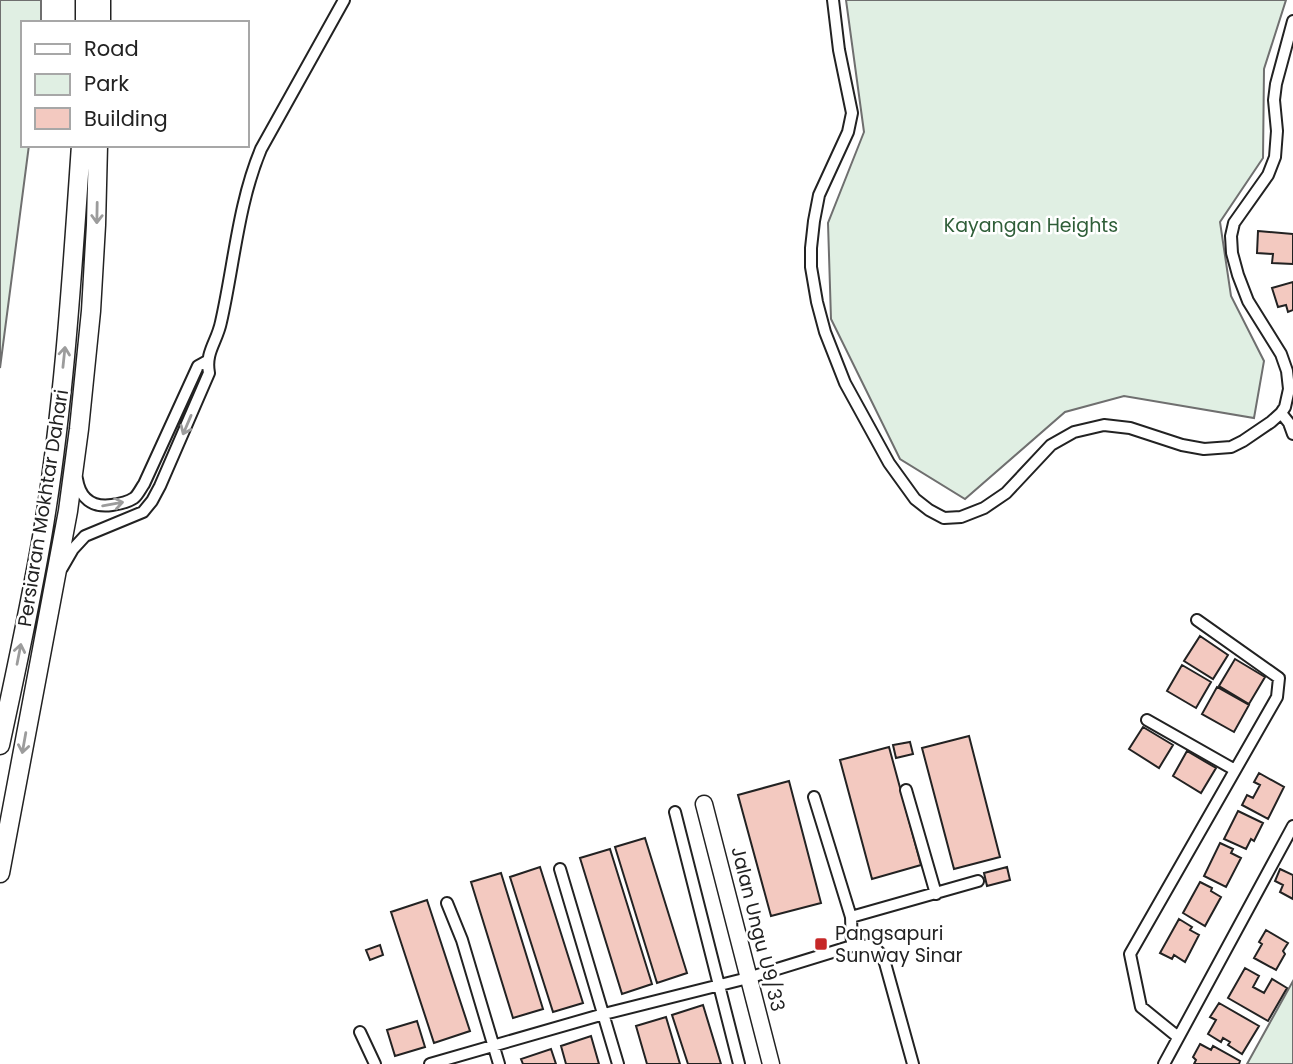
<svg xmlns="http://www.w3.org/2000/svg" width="1293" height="1064" font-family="Poppins,sans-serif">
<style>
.green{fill:#e0efe3;stroke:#6f6f6f;stroke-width:2}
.building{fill:#f3c9c0;stroke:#222;stroke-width:2}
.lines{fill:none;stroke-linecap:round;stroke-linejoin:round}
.street-casing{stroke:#222;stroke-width:14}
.secondary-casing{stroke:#222;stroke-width:19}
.primary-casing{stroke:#222;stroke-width:21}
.street{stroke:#fff;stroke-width:10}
.secondary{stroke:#fff;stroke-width:16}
.primary{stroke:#fff;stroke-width:18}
.oneway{stroke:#9c9c9c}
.poi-dot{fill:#c62828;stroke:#fff;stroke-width:2.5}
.labels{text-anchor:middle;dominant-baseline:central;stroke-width:5;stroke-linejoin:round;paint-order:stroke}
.park-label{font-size:19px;fill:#2f5e38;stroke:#fff}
.street-label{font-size:19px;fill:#222;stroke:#fff}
.poi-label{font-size:19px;fill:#222;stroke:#fff;text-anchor:start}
</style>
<rect width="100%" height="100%" fill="#fff"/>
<!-- green -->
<path class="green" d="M0,0H41V23H23V145H29L0,368Z
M846,0H1286L1264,69L1263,158L1220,222L1231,296L1264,361L1254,418L1124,396L1065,412L965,499L900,459L831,319L828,223L864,132Z
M1293,981V1064H1247Z"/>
<!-- building -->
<path class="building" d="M1258,231L1293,234V264L1272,263L1273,254L1257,253Z
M1293,282V310L1288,312L1286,305L1278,307L1272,288Z
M1200,636L1228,655L1213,679L1184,661Z
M1235,659L1265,677L1249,704L1219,686Z
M1182,665L1211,682L1196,708L1167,691Z
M1217,687L1249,705L1234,732L1202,714Z
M1143,727L1173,745L1159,768L1129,749Z
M969,736L1000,857L954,869L922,748Z
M910,742L913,754L896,758L893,745Z
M889,747L921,865L872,879L840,760Z
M1187,751L1216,768L1201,793L1173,776Z
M1259,773L1284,787L1268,819L1242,805L1247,795L1253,798L1260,785L1254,782Z
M789,781L821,903L771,916L738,795Z
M1238,811L1263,823L1254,841L1251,839L1246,849L1224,839Z
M645,838L687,973L657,983L615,847Z
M1220,843L1233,849L1231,853L1241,858L1226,887L1204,876Z
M610,849L652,984L622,994L580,858Z
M540,867L583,1003L553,1012L510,877Z
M1007,867L1010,880L987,886L984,873Z
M1280,869L1293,875V899L1280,892L1283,885L1275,881Z
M501,873L543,1009L513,1018L471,882Z
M1200,882L1212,888L1211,891L1221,897L1205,926L1183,913Z
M427,900L470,1031L434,1043L391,912Z
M1179,919L1192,927L1190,930L1199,935L1185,962L1174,955L1172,959L1160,953Z
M1266,930L1288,943L1283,951L1285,954L1276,970L1254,958L1262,944L1259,942Z
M380,945L383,955L370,960L366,950Z
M1245,968L1259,976L1253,987L1264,993L1272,979L1287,988L1268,1021L1228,998Z
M1219,1003L1259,1026L1242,1054L1228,1045L1230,1042L1223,1038L1221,1042L1208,1034L1216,1020L1210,1017Z
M703,1005L721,1064H688L672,1015Z
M666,1017L680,1064H647L636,1026Z
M417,1021L425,1047L395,1056L387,1030Z
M591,1036L599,1064H566L561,1046Z
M1200,1044L1211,1050L1213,1046L1240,1061L1239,1064H1194L1196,1060L1193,1057Z
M551,1049L556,1064H523L521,1059Z"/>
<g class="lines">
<!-- street casing -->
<g class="street-casing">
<path id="street" d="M833,0L839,50L852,113L848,132L819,195L814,221L811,248V267L817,302L825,332L845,383L889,463L915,499L929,510L944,518L961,517L984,508L1006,493L1051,445L1074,432L1104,425L1130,428L1182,445L1204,449L1231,447L1243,441L1271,422L1281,413L1285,407L1289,389L1287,371L1281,354L1248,301L1238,275L1232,253L1231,236L1234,223L1268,175L1275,157L1277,131L1274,100L1276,84L1293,21
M1281,413L1289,423L1293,434
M77,479C80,498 92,508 112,505C119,504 128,502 134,498C138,495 141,488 144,484L198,366L207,361
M62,568L73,549L85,536L143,512L152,501L160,486L209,373C205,352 217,342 221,322C234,265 238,204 261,149L344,0
M1147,720L1235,770
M906,790L936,894
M814,797L851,917
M675,812L739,1064
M560,869L618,1064
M447,903L462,940L499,1064
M852,946C871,945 877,944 885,963L913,1064
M360,1032L375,1064
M1178,1037L1141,1007L1130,954L1277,697L1279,678L1197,620
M430,1064L604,1014L748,978L852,946L851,917L978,881
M1164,1064L1293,826"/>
</g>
<!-- secondary casing -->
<g class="secondary-casing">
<path id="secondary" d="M704,804L771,1064"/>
</g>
<!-- primary casing -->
<g class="primary-casing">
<path id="primary" d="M101,0V23
M85,23V0
M0,745C15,676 30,606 42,537C64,408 72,276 81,145
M0,873L68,511L79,429L91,311L96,225L98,145"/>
</g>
<!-- street -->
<use href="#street" class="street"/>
<!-- secondary -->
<use href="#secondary" class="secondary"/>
<!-- primary -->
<use href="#primary" class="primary"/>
</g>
<!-- one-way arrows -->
<defs><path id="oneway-shaft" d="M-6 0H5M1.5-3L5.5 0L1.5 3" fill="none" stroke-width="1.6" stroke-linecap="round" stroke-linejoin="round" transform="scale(1.75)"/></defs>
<g class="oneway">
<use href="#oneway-shaft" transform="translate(97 213) rotate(91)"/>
<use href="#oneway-shaft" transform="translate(64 357) rotate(-84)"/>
<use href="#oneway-shaft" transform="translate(187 425) rotate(113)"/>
<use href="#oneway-shaft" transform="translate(113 504) rotate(-10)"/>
<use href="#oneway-shaft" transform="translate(19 654) rotate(-79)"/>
<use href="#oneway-shaft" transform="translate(24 743) rotate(100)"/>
</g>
<!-- markers -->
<rect class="poi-dot" x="814" y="937" width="14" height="14" rx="3.5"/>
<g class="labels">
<!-- park labels -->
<g class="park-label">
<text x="1031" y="225">Kayangan Heights</text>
</g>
<!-- street labels -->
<g class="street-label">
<text transform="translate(43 508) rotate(-81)">Persiaran Mokhtar Dahari</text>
<text transform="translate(758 929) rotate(76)">Jalan Ungu U9/33</text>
</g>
<!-- poi labels -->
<g class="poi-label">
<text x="835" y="933">Pangsapuri<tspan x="835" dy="22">Sunway Sinar</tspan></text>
</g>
</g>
<!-- legend -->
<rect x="21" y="21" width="228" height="126" fill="#ffffff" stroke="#a7a7a7" stroke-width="2"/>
<rect x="35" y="44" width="35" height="10" fill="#ffffff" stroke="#a7a7a7" stroke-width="2"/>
<text x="84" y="56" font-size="21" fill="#222222">Road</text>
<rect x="35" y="74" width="35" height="21" fill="#e0efe3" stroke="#a7a7a7" stroke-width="2"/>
<text x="84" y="91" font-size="21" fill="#222222">Park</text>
<rect x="35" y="108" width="35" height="21" fill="#f3c9c0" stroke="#a7a7a7" stroke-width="2"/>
<text x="84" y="126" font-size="21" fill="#222222">Building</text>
</svg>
